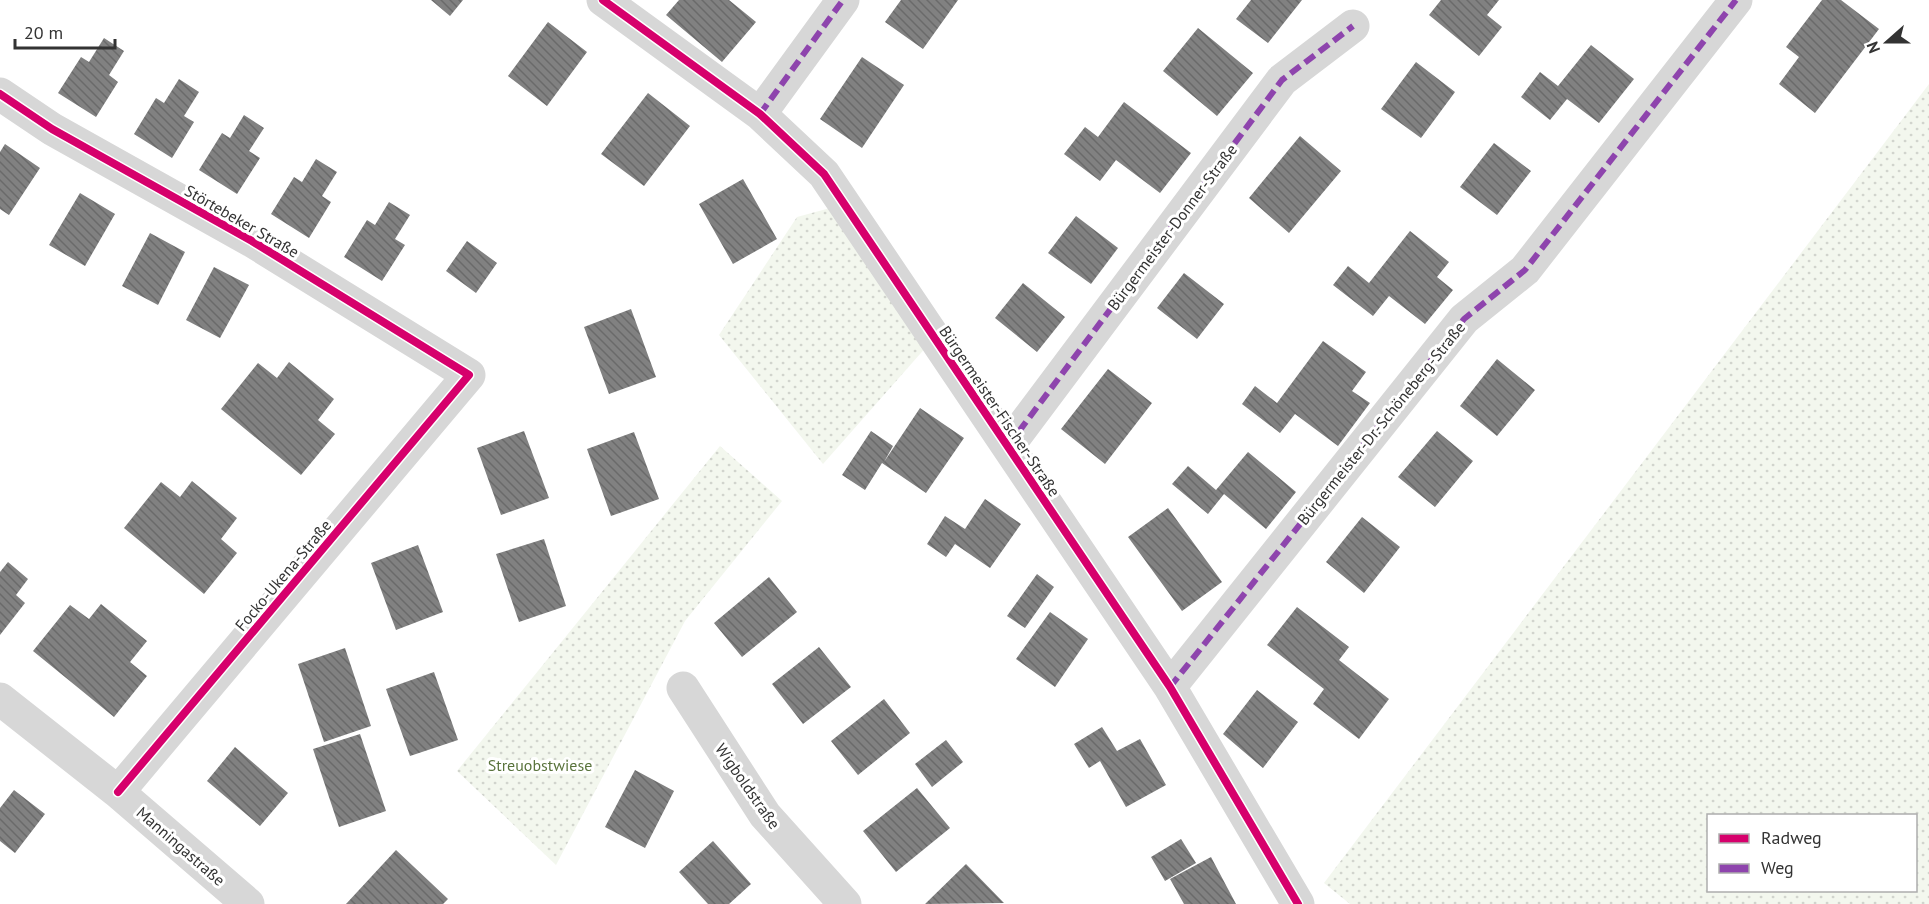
<svg xmlns="http://www.w3.org/2000/svg" width="1929" height="904" font-family="'PT Sans',sans-serif">
<style>
.grass{fill:url(#grass-dots);fill-rule:evenodd}
.building{fill:url(#building-back-hatch)}
.lines{fill:none;stroke-linecap:round;stroke-linejoin:round}
.minor{stroke:#d7d7d7;stroke-width:33}
.quiet{stroke:#8e44ad;stroke-width:6;stroke-dasharray:12 6;stroke-linecap:butt}
.cycleway-casing{stroke:#fff;stroke-width:11}
.cycleway{stroke:#d6006c;stroke-width:8}
.labels{text-anchor:middle;dominant-baseline:central;stroke-width:6;stroke-linejoin:round;paint-order:stroke}
.street-label{font-size:16px;fill:#333;stroke:#fff}
.park-label{font-size:16px;fill:#59733c;stroke:#fff}
</style>
<defs>
<pattern id="grass-dots" width="8" height="8" patternUnits="userSpaceOnUse" patternTransform="scale(1.5)"><rect width="8" height="8" fill="#f3f7ee"/><path d="M2 2h.1M6 6h.1" fill="none" stroke="#d1d4cd" stroke-width="1.8" stroke-linecap="round"/></pattern>
<pattern id="building-back-hatch" width="6" height="6" patternUnits="userSpaceOnUse" patternTransform="scale(1.5)"><rect width="6" height="6" fill="#818181"/><path d="M-1 5l2 2M0 0l6 6M5-1l2 2" fill="none" stroke="#6a6a6a"/></pattern>
</defs>
<rect width="100%" height="100%" fill="#fff"/>
<!-- grass -->
<path class="grass" d="M1929,84V904H1350L1324,883ZM1708,816H1916V890H1708Z
M845,204L935,337L823,464L719,335L797,217Z
M720,446L782,501L685,621L556,865L457,771Z"/>
<!-- building -->
<path class="building" d="M431,0H463L450,16Z
M679,0H729L756,22L722,62L666,15Z
M901,0H958L923,49L885,22Z
M1251,0H1302L1268,43L1236,19Z
M1441,0H1499L1487,15L1502,27L1479,56L1429,15Z
M1822,0H1841L1879,29L1815,113L1779,84L1799,57L1786,47Z
M548,22L587,52L547,106L508,76Z
M1198,28L1253,73L1217,116L1163,71Z
M104,38L124,51L109,75L118,82L96,117L58,93L81,57L89,62Z
M1591,45L1634,79L1599,123L1567,99L1550,120L1521,97L1540,72L1558,86Z
M862,57L904,85L862,148L820,119Z
M1416,62L1455,92L1421,138L1381,109Z
M179,79L199,92L184,116L194,122L172,158L134,134L156,98L164,103Z
M648,93L690,126L644,186L601,154Z
M1124,102L1191,153L1160,193L1116,160L1100,181L1064,154L1085,127L1098,137Z
M244,115L264,128L249,151L260,158L237,194L199,170L222,133L230,138Z
M1300,136L1341,171L1289,233L1249,198Z
M1494,143L1531,171L1497,215L1460,187Z
M5,144L40,168L9,215L0,209V152Z
M316,159L337,172L322,196L331,202L309,238L271,214L294,177L302,182Z
M743,179L777,239L733,264L699,204Z
M80,193L115,214L85,266L49,245Z
M389,202L410,215L395,239L405,245L382,281L344,257L367,220L375,225Z
M1076,216L1118,248L1091,284L1048,253Z
M1410,231L1449,262L1437,277L1453,290L1425,324L1389,296L1373,316L1333,285L1348,266L1369,283Z
M150,233L185,252L158,305L122,286Z
M467,241L497,263L476,293L446,271Z
M214,267L249,285L220,338L186,320Z
M1184,273L1224,304L1197,339L1157,308Z
M1023,283L1065,317L1037,352L995,318Z
M631,309L656,377L609,394L584,327Z
M1323,341L1366,372L1352,391L1370,403L1338,446L1295,414L1280,433L1242,404L1255,386L1277,403Z
M1497,359L1535,390L1497,436L1460,406Z
M289,362L334,399L318,420L335,434L301,475L221,409L258,363L277,378Z
M1108,369L1152,403L1105,464L1061,429Z
M920,408L964,438L926,493L882,463L865,490L842,475L871,431L893,446L884,462Z
M524,431L549,498L501,515L477,448Z
M1437,431L1473,461L1435,507L1398,477Z
M634,432L659,499L611,516L587,449Z
M1248,452L1296,492L1266,529L1224,494L1208,514L1172,484L1188,466L1216,490Z
M192,481L237,518L221,539L237,553L204,594L124,528L161,482L180,497Z
M985,499L1021,524L990,568L955,544L946,557L927,544L945,516L965,529Z
M1168,508L1222,582L1182,611L1128,537Z
M1362,517L1400,547L1364,593L1326,562Z
M544,539L566,606L519,622L496,554Z
M418,545L443,612L396,630L371,563Z
M8,562L28,579L16,595L25,603L0,635V572Z
M1037,574L1054,587L1025,628L1007,616Z
M769,577L797,612L742,657L714,623Z
M101,604L147,641L130,662L147,676L114,717L33,651L70,605L89,619Z
M1297,607L1349,647L1339,660L1389,699L1359,739L1313,704L1324,689L1267,645Z
M1050,612L1088,639L1055,687L1016,659Z
M819,647L851,687L803,724L772,684Z
M345,648L371,726L324,742L298,664Z
M434,672L458,740L410,756L386,689Z
M1257,690L1298,722L1263,768L1223,734Z
M884,699L910,733L858,775L831,741Z
M1102,727L1117,751L1140,739L1166,785L1126,807L1100,761L1089,768L1074,744Z
M360,734L386,811L339,827L313,749Z
M946,740L963,762L932,787L915,764Z
M235,747L288,793L260,826L207,781Z
M635,770L674,791L645,848L605,827Z
M917,788L950,828L896,872L863,831Z
M14,790L45,814L15,853L0,841V808Z
M1181,839L1196,863L1165,881L1151,857Z
M713,841L751,884L729,904H708L679,872Z
M396,850L448,899L443,904H346Z
M1211,857L1236,904H1184L1170,879Z
M966,864L1004,903L925,904Z"/>
<g class="lines">
<!-- minor -->
<path class="minor" d="M603,0L760,114L824,174L1170,687L1298,904
M0,94L52,129L252,241L469,375L118,792
M760,114L843,0
M1008,446L1282,80L1353,26
M1170,687L1464,319L1525,270L1736,0
M683,688L765,815L845,904
M0,699L118,792L248,904"/>
<!-- quiet -->
<path class="quiet" d="M760,114L843,0
M1008,446L1282,80L1353,26
M1170,687L1464,319L1525,270L1736,0"/>
<!-- cycleway casing -->
<g class="cycleway-casing">
<path id="cycleway" d="M603,0L760,114L824,174L1170,687L1298,904
M0,94L52,129L252,241L469,375L118,792"/>
</g>
<!-- cycleway -->
<use href="#cycleway" class="cycleway"/>
</g>
<g class="labels">
<!-- street labels -->
<g class="street-label">
<text transform="translate(242 221) rotate(30)">Störtebeker Straße</text>
<text transform="translate(1172 227) rotate(-53)">Bürgermeister-Donner-Straße</text>
<text transform="translate(1000 411) rotate(56)">Bürgermeister-Fischer-Straße</text>
<text transform="translate(1381 423) rotate(-51)">Bürgermeister-Dr.-Schöneberg-Straße</text>
<text transform="translate(283 575) rotate(-50)">Focko-Ukena-Straße</text>
<text transform="translate(748 786) rotate(55)">Wigboldstraße</text>
<text transform="translate(181 846) rotate(41)">Manningastraße</text>
</g>
<!-- park labels -->
<g class="park-label">
<text x="540" y="765">Streuobstwiese</text>
</g>
</g>
<!-- legend -->
<rect x="1707" y="814" width="210" height="78" fill="#ffffff" stroke="#adadad" stroke-width="1.5"/>
<rect x="1719" y="834" width="30" height="9" fill="#d6006c" stroke="#adadad" stroke-width="1.5"/>
<text x="1761" y="844" font-size="18" fill="#333333">Radweg</text>
<rect x="1719" y="864" width="30" height="9" fill="#8e44ad" stroke="#adadad" stroke-width="1.5"/>
<text x="1761" y="874" font-size="18" fill="#333333">Weg</text>
<!-- north arrow -->
<g transform="translate(1887 42) rotate(249)" stroke="#ffffff" stroke-width="4.5" paint-order="stroke">
<path d="M0-4.5L10 22L0 15L-10 22Z" fill="#333333"/>
<text y="-9" font-size="16" font-weight="bold" text-anchor="middle" fill="#333333">N</text>
</g>
<!-- scale -->
<path d="M15 39v9h100v-9" fill="none" stroke="#333333" stroke-width="3"/>
<text x="24" y="39" font-size="18" fill="#333333" stroke="#ffffff" stroke-width="4.5" paint-order="stroke">20 m</text>
</svg>
